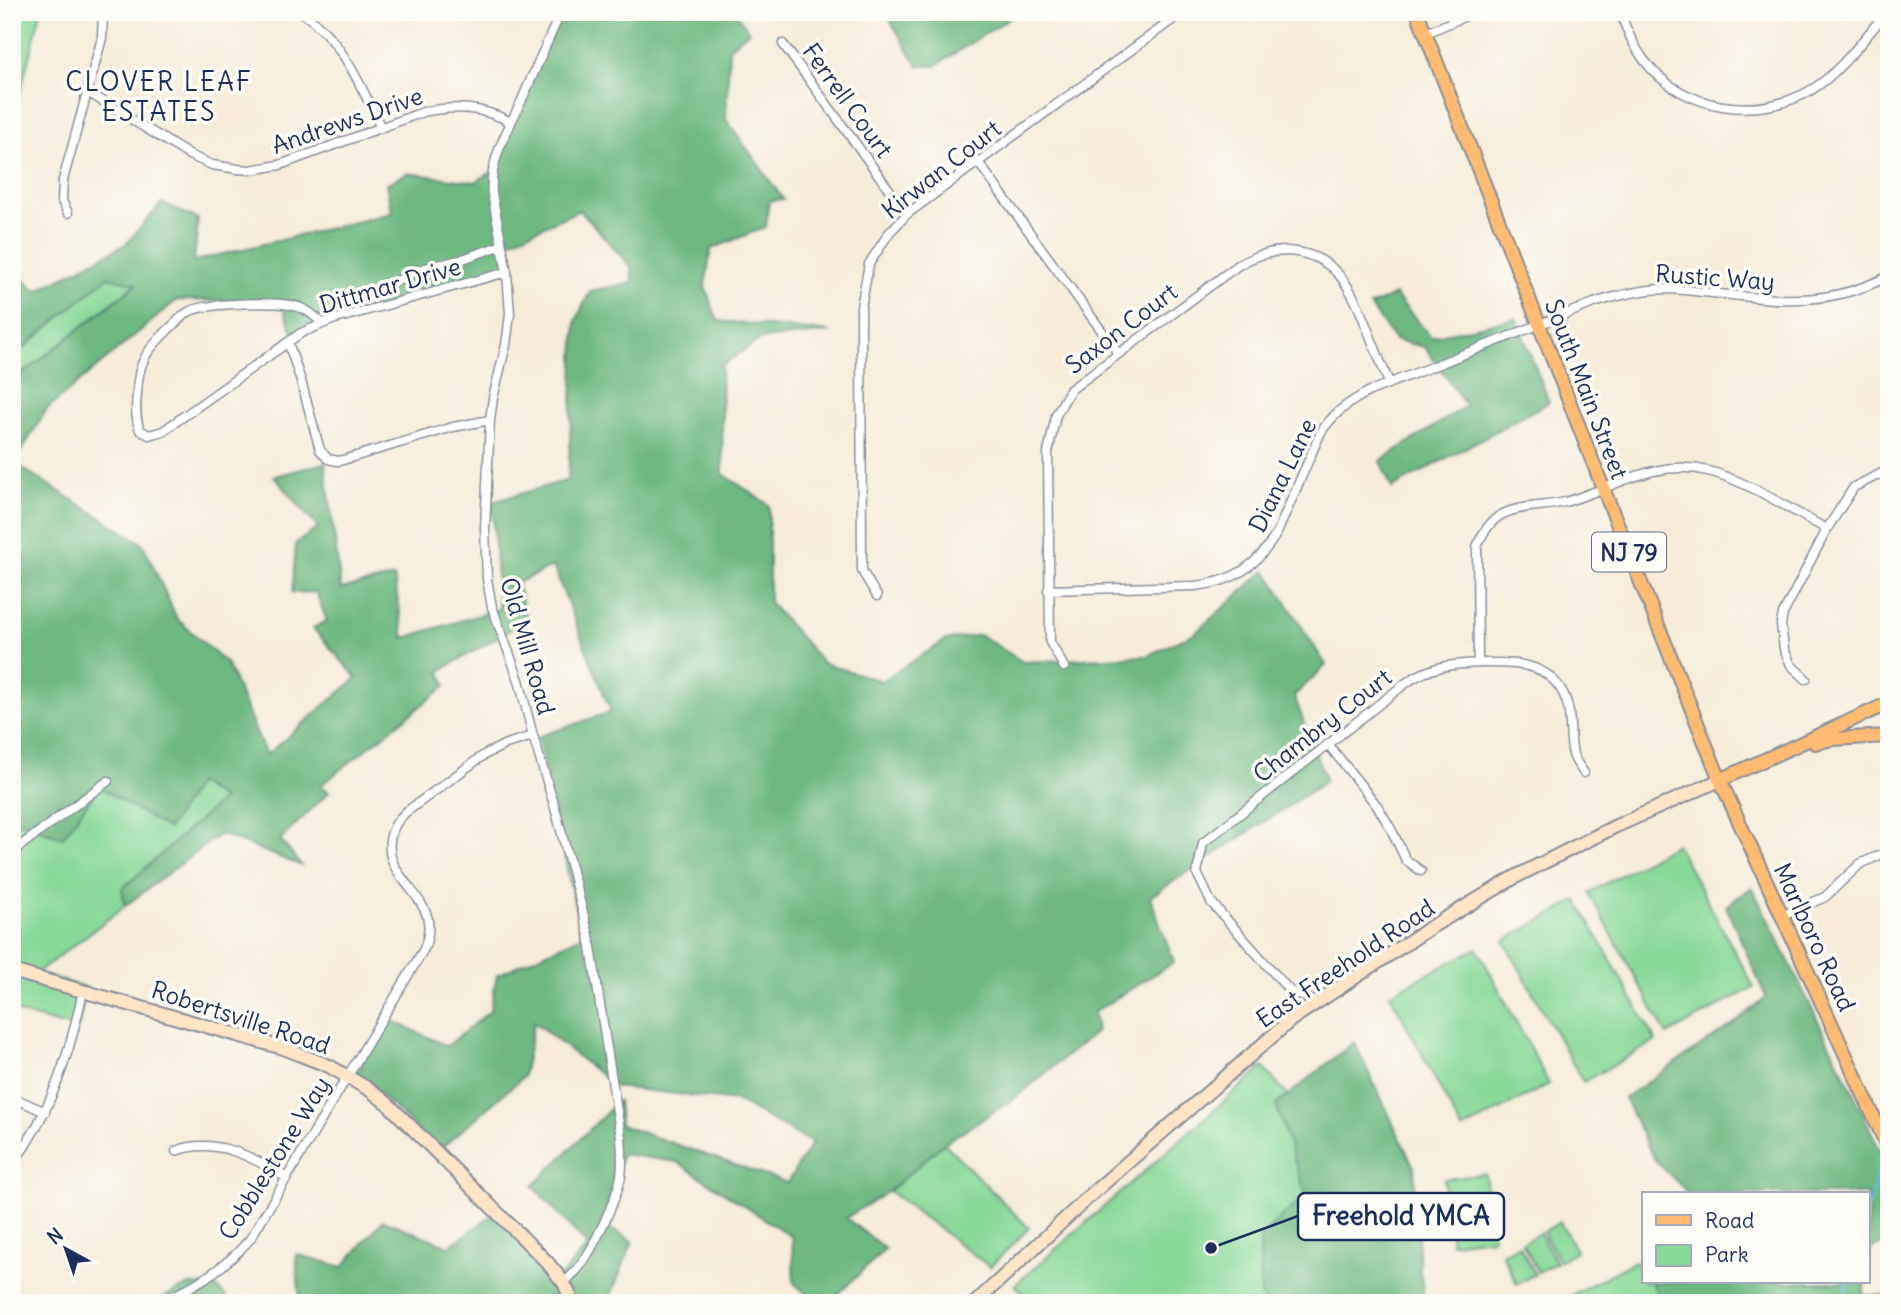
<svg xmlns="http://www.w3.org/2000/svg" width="1901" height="1315" font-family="Delius,sans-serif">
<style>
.green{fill:#89d999;stroke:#52847c;stroke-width:2}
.forest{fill:#6eb981;stroke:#447470;stroke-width:2;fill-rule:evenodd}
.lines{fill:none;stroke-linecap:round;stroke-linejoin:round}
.stream{stroke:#67bbe3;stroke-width:2.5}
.street-casing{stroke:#888e9c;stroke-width:11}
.secondary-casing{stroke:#888e9c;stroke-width:16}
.primary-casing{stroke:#888e9c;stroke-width:16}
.street{stroke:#fff;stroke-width:8}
.secondary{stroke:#ffe4c6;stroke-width:12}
.primary{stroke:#febb71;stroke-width:12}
.labels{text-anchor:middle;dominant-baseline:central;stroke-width:7;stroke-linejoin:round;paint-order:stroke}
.shield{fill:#fdfcf7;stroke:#5f6c8c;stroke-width:2}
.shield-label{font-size:23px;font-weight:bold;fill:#1b2f5e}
.street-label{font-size:24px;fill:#1b2f5e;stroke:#fdfcf7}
.neighbourhood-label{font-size:26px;letter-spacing:2px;fill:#1b2f5e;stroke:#fdfcf7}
.leader{fill:none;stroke:#1b2f5e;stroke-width:2.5}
.callout-dot{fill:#1b2f5e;stroke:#fdfcf7;stroke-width:2.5}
.callout{fill:#fdfcf7;stroke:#1b2f5e;stroke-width:2.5}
.callout-label{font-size:26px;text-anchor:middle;font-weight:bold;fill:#1b2f5e}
</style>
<rect width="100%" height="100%" fill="#fdfcf7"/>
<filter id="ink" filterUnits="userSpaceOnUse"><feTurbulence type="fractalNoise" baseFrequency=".0143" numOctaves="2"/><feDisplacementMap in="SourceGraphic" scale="14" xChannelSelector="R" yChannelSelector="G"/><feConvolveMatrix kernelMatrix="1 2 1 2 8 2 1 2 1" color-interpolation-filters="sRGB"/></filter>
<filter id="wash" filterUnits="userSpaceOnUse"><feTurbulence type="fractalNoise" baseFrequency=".00686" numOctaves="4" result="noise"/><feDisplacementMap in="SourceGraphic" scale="28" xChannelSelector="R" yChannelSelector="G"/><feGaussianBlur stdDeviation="1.57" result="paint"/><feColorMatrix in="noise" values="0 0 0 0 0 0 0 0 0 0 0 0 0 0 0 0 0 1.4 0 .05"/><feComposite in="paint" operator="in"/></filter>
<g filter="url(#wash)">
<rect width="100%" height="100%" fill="#f6ecd9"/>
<!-- green -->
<path class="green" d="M12,12H41L12,124Z
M108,277L137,283L12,382V343L23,348Z
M198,783L223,800L123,888L125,906L37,973L87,988L78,1029L12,1011V819L62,838L99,787Z
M1676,844L1754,987L1667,1035L1589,893Z
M1577,900L1656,1041L1583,1082L1504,941Z
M1477,948L1549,1084L1462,1130L1390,994Z
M1263,1067L1382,1203L1359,1303H1034L1015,1285Z
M944,1143L1029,1228L990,1267L889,1191Z
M1485,1174L1493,1238L1451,1243L1444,1179Z
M1560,1222L1576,1251L1559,1261L1543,1232Z
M1540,1233L1556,1263L1538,1272L1522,1243Z
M1519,1245L1535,1274L1517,1284L1502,1254Z
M1635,1261L1644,1270V1282H1651L1663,1303H1557Z"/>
<!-- forest -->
<path class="forest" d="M564,12H735L749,31L729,48L726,119L783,199L769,201L766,227L711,249L705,287L718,321L832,332L761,339L721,366L723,474L769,505V602L823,663L881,681L946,640L980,635L1023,662L1147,656L1195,633L1266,570L1326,665L1294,696L1326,781L1150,897L1174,962L1094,1012L1097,1031L1014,1099L944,1143L889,1191L846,1218L885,1249L829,1303H817L794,1283L792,1237L677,1162L622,1154L601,1224L633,1241L608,1303H574L570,1290L537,1303H300L296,1254L343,1267L383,1220L449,1246L494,1214L560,1277L588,1246L533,1186L618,1101L620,1125L787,1183L812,1143L737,1101L616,1087L534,1022L523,1077L439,1150L357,1073L387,1018L447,1046L490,1011L497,975L582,936L537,737L611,712L553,566L517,583L527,620L440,671L446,686L321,785L329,792L280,840L302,866L220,834L125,906L122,889L223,799L198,783L168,829L99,787L62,838L12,819V382L137,284L108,277L23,348L12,343V269L37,291L126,244L162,203L198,219L194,261L392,213L386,184L407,173L475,182L493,171L541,50ZM580,210L631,267L633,283L590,291L576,321L568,480L492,502L499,609L404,638L394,577L341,589L325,463L274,476L318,528L296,543L292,593L316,592L327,621L313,628L357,678L266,755L227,664L177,619L143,544L14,463L47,409L177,300L300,302L282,306L294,335L509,269L506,243Z
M885,12H1019L935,66H918Z
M1395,295L1431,337L1516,318L1549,402L1392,488L1380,461L1466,406L1425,347L1395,340L1370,306Z
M1752,887L1853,1092L1889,1170V1241L1871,1249L1868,1268V1194H1687L1685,1190L1654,1159L1624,1098L1739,1020L1766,997L1726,906Z
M1354,1042L1414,1167L1420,1272L1424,1295L1435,1303H1267L1261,1296L1260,1237L1306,1195L1276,1105Z
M1651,1282H1865L1863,1295H1889V1303H1663Z
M189,1285L216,1286L232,1303H152Z"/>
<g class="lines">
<!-- stream -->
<path class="stream" d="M1868,1208L1881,1163L1884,1161
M1844,1303L1847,1282"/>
</g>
</g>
<g filter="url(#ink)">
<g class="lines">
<!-- street casing -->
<g class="street-casing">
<path id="street" d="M301,12C342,39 360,84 381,128
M561,12C547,42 534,72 521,102C507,132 489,160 492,194L507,272L510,314L506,345L493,398L490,420L485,528L487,579L492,607L519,680L533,736L555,808L589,935L621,1137C622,1150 623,1163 621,1176C617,1198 591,1255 576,1271C572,1275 568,1279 564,1283
M1620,12C1626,29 1633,45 1644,60C1682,111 1759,122 1813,89C1842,70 1864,38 1887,12
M1426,33L1475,12
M783,44L907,214
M88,92L189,155L212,165L238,169L250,170L280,165L423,112C455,105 482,107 511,122
M978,162L1118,353
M68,213L62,201L63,180L102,38L103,12
M365,298L418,270L460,260L502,245
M323,323C316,318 310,311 301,308C283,300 208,303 190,311C182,315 176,323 169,329C147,350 138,361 137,393C136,405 135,419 140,430L149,435L163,431L301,333L332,320L507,272
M288,342L301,381L320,450L328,459L338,461L343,460L453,427L490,420
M1048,590L1195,586C1234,582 1257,566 1277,533L1320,434C1332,414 1349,402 1370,391L1594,303C1616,296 1639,290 1662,289C1682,289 1702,292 1721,294C1785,301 1829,306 1889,276
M877,596L862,571L861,307L869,264L889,233L907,214L1183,12
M1478,663L1477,547C1482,534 1489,521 1503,514C1521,505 1545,507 1565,502C1613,488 1656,458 1708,471C1746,480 1792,511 1827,529
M1064,667L1050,642L1048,453L1056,415L1070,390L1237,266C1253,256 1269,251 1288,251C1336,254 1352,289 1367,328C1374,346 1382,365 1389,383
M1806,679L1791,665L1784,649L1781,624L1783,614L1827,529L1854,487L1884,472L1889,473
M1328,744L1378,807L1391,829L1406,860L1421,871
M12,852L108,781
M1782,916L1825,897L1860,864L1889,851
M1290,991L1292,1019
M1317,1002L1290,991L1211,902L1197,873L1203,843L1406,683C1431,665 1454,664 1484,663C1516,663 1548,662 1564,695C1573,714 1568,735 1573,754C1574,760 1580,767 1584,773
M12,1097L45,1112
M176,1151C215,1136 255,1158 287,1178
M12,1165C52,1111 69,1056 83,991
M161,1303C196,1284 224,1270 250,1239L424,949C429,936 431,920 423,907C411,884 386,869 390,840C392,828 398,819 406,812L484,755L506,744L533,736"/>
</g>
<!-- secondary casing -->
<g class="secondary-casing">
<path id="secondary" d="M12,971L283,1048L329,1066L370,1090L388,1104L547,1262L564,1283L573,1303
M975,1303L1095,1191L1292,1019L1431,927L1517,876L1614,827L1720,780"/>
</g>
<!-- primary casing -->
<g class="primary-casing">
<path id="primary" d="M1417,12L1603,488L1720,780L1889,1150
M1815,743L1833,739L1889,736
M1720,780L1889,703"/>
</g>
<!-- street -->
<use href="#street" class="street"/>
<!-- secondary -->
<use href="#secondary" class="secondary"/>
<!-- primary -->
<use href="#primary" class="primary"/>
</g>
</g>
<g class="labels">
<!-- shield labels -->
<rect class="shield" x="1592" y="532.5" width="74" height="39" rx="5"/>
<g class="shield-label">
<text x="1629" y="552">NJ 79</text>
</g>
<!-- street labels -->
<g class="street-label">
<text transform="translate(848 100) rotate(54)">Ferrell Court</text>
<text transform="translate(347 120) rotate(-19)">Andrews Drive</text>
<text transform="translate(941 169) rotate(-38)">Kirwan Court</text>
<text transform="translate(1715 277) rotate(4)">Rustic Way</text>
<text transform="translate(390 285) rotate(-16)">Dittmar Drive</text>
<text transform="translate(1121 328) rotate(-37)">Saxon Court</text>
<text transform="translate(1587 389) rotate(69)">South Main Street</text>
<text transform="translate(1282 475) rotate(-64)">Diana Lane</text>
<text transform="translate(528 646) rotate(74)">Old Mill Road</text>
<text transform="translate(1322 725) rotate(-38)">Chambry Court</text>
<text transform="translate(1815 937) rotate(65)">Marlboro Road</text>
<text transform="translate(1345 963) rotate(-34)">East Freehold Road</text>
<text transform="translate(241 1017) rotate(18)">Robertsville Road</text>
<text transform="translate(274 1158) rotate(-58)">Cobblestone Way</text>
</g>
<!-- neighbourhood labels -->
<g class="neighbourhood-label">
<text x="159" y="81">CLOVER LEAF<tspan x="159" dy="30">ESTATES</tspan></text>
</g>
</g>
<!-- callouts -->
<path class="leader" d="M1211 1248L1298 1216"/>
<circle class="callout-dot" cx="1211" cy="1248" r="7"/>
<rect class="callout" x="1298" y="1193" width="206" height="47" rx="7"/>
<g class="callout-label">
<text x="1401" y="1225">Freehold YMCA</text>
</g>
<!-- margin -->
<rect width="1901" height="1315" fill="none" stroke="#fdfcf7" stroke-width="42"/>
<!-- legend -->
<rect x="1642" y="1192" width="228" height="91" fill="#fdfcf7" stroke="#a3aaba" stroke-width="2"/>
<rect x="1656" y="1215" width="35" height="10" fill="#febb71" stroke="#a3aaba" stroke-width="2"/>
<text x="1705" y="1228" font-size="21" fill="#1b2f5e">Road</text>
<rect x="1656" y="1245" width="35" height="21" fill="#89d999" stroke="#a3aaba" stroke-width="2"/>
<text x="1705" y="1262" font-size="21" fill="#1b2f5e">Park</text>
<!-- north arrow -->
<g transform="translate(66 1249) rotate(320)" stroke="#fdfcf7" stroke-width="5" paint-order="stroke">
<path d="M0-5L12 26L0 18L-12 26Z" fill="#1b2f5e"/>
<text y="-10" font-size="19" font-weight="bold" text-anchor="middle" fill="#1b2f5e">N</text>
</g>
</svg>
